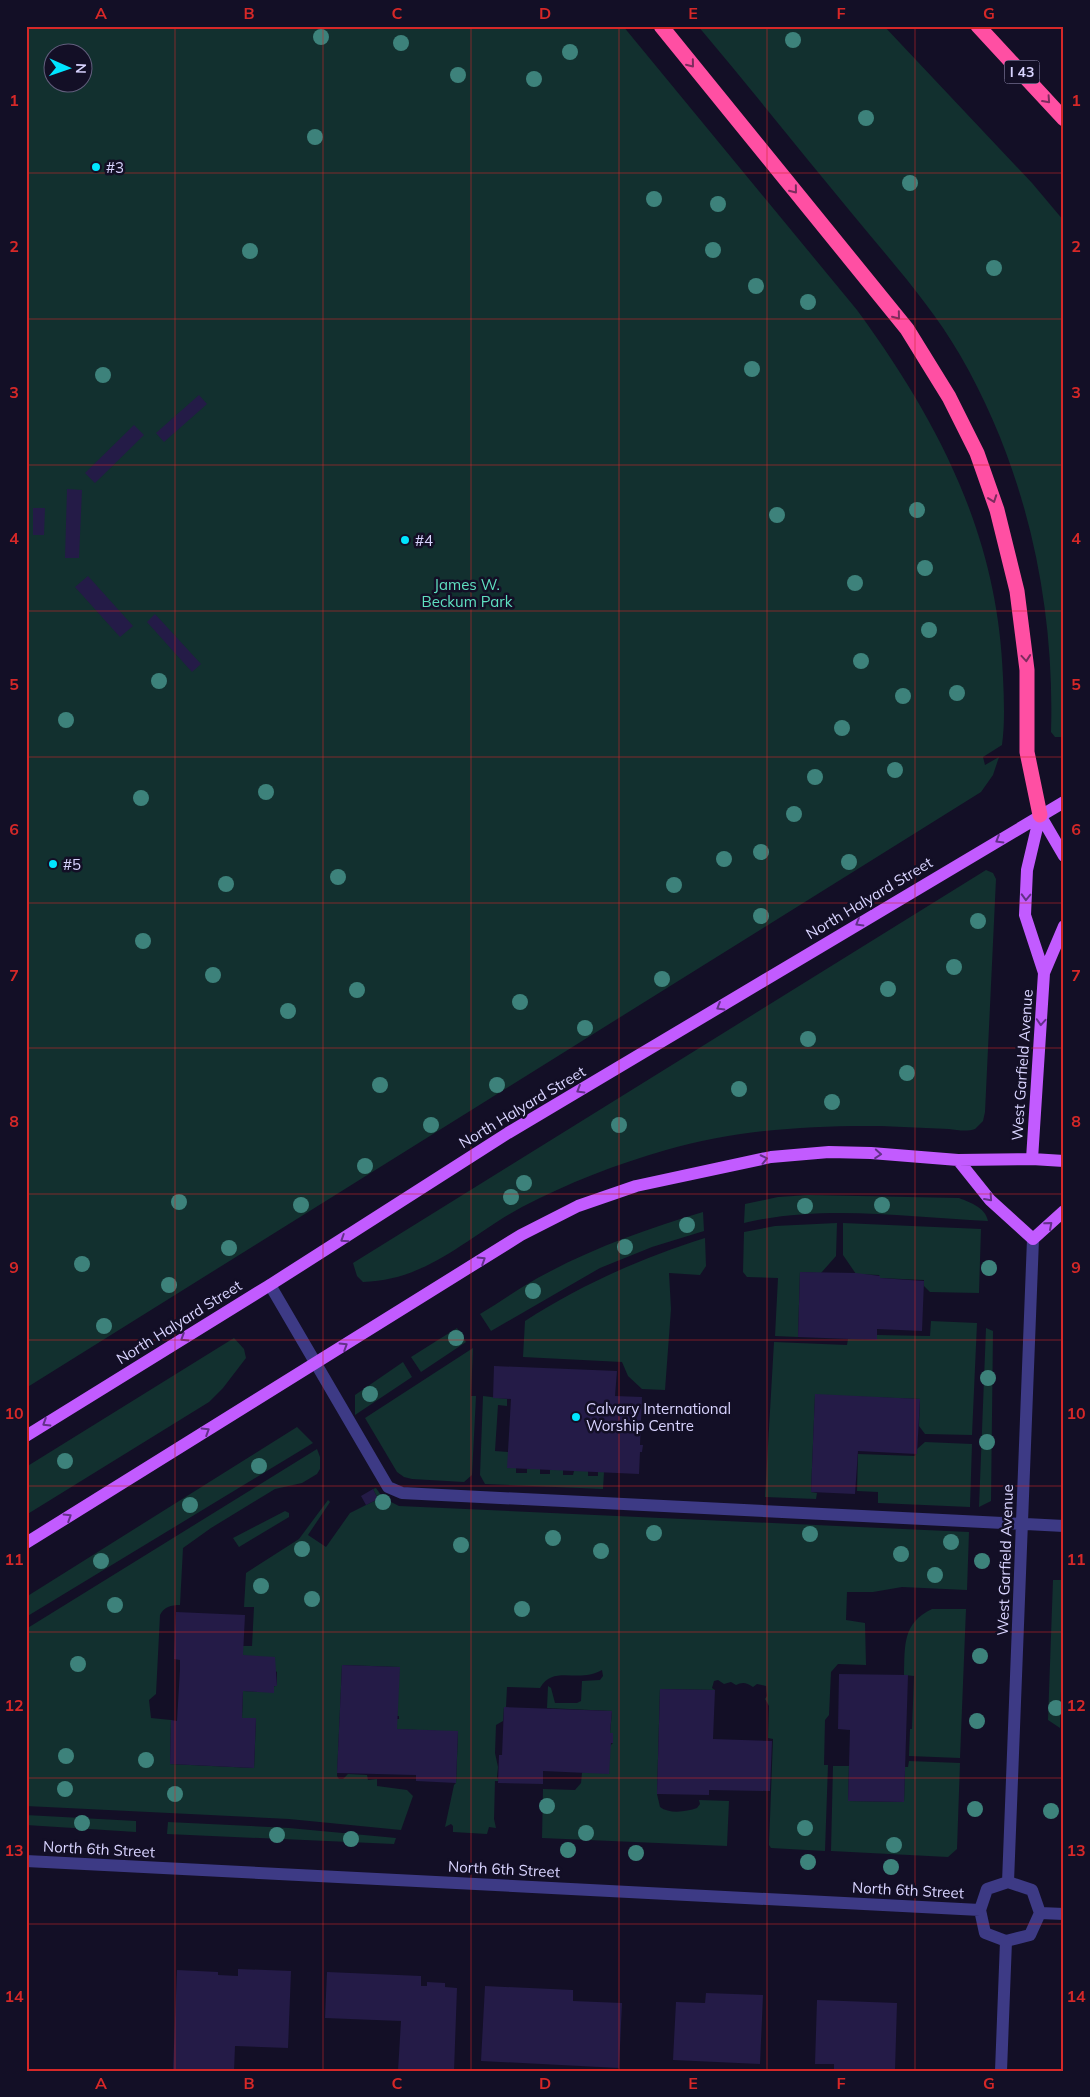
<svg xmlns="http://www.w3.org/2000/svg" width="1090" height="2097" font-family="Mulish,sans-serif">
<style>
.green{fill:#12302f;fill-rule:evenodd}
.building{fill:#241b47}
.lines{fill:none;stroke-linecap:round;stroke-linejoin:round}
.minor{stroke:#3d3a85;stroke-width:12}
.major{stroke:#c25bff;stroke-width:12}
.highway{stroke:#ff4fa3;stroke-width:15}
.tree{fill:#3d827b}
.oneway{stroke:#7d2c5e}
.oneway2{stroke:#623188}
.grid{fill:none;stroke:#d62828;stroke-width:1;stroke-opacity:0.55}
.poi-dot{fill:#00e5ff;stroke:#130f26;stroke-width:2}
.labels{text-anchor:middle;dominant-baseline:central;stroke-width:5;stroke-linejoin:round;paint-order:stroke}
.shield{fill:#130f26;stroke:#9e99be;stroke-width:1}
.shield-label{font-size:14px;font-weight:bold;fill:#d9d4ff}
.poi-label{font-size:15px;fill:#d9d4ff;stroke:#130f26;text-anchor:start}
.park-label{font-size:15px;fill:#5fe0c0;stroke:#130f26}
.street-label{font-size:15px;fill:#d9d4ff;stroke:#130f26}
.neatline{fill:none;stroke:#d62828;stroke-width:2}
.grid-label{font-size:16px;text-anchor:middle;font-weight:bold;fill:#d62828}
</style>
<rect width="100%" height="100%" fill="#130f26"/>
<!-- green -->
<path class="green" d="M26,26H623L857,310C939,422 998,536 1003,677C1004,700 1005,723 1002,745L983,757L985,765L999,757L993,775L981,792L26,1388ZM52,52H82V82H52Z
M698,26H884L1032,183L1064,221V737H1055L1051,732C1055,602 1026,469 960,355C931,305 891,261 854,216C802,153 751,89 698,26Z
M986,870L993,873L996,879L985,1112L983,1121L975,1129C967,1132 957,1130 949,1129C926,1128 903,1127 881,1126C811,1125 734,1130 666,1150C617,1164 568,1183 522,1207C468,1236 429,1280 363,1282L357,1276L353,1263Z
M809,1195L959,1198C971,1203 985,1207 988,1221C908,1217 823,1204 744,1223L745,1204L778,1197Z
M703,1212L704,1231L652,1247L600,1268L491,1331L480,1314C503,1300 525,1284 549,1272C598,1246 650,1228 703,1212Z
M837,1223L836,1256L821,1273L800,1272L798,1337L775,1336L778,1278L747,1277L743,1272L744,1232L775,1226Z
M843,1223L981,1229L979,1293L930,1292L924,1286V1280L880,1278L879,1275L856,1274L843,1255Z
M705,1238L706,1266L700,1275L669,1273L671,1309L665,1390L642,1389L628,1376L622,1362L523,1357L525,1321C583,1284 639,1259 705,1238Z
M931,1321L977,1323L972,1435L925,1434L919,1426L920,1399L815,1395L811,1492L817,1493L816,1499L765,1497L774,1342L847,1345L848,1339L877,1340V1335L930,1336Z
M457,1328L466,1342L421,1372L411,1357Z
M986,1328L993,1331L991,1501L979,1507Z
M234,1338L244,1349L246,1358L223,1388L209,1402L26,1515V1467Z
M473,1348L471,1396H476L472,1475L464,1482L412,1479L404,1477L397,1472L365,1418Z
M403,1362L412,1377L355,1415V1395Z
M483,1396L507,1399V1406L498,1405L495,1451L508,1452L516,1468V1473H527V1469H540V1474H550V1470H563V1475H573L574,1471H588V1476H598V1472H604L603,1489L485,1484L480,1475Z
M297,1427L313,1443L26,1617V1597Z
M925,1442L972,1444L970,1507L878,1503V1492L857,1491L858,1454L915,1456L917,1449Z
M317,1449L320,1457V1469L317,1474L302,1483L275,1489L211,1528L183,1548L180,1605C171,1605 164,1607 160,1615L156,1694L149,1700L151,1718L171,1720L170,1764L254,1768L256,1718H242L243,1691L264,1692L277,1685V1672L243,1655V1646H252L254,1607H244L246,1573L299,1539L328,1500L330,1502L308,1535L326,1547L350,1513L378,1499L373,1489L376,1488L383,1498L399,1506L969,1532L967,1590L902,1587L873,1592H847L846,1620L865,1623L866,1665L838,1664L831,1672L829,1715L825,1720L824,1765H828L825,1851L771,1848L769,1845L773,1739L768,1738L769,1706L765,1699L767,1696L766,1686L757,1684L753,1687C746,1682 742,1682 736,1685L731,1682L724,1684L718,1680L714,1681L712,1688L715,1690L660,1689L657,1794L660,1807C669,1814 686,1812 697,1808L700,1804L699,1800L729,1801L727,1846L542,1838L543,1789L575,1790L581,1783L582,1773L613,1743V1733H610L612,1711L547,1708L548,1686L551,1688L555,1703H577L581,1701L582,1681L600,1680L603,1676L602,1670C578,1684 554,1664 540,1688L507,1687L506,1707H504L503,1721L496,1725L495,1753L498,1767L497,1777L499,1781H495L494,1819L496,1828L489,1827L487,1834L453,1832V1826L451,1824L445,1827L454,1785L456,1783L458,1732L397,1729V1719H399V1716H397L399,1667L342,1665L337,1776L339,1779H343L348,1774L367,1775L368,1780L377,1779V1786L407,1790L413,1796L401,1830L289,1819L26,1806V1629Z
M285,1511L289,1513V1517L239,1547L233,1538Z
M1053,1580H1064L1060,1728L1048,1720Z
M932,1609H966L960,1758L909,1756L910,1729H912L914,1676L904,1675C905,1646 902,1623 932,1609Z
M909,1761L960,1763L957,1849L948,1857L831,1851L833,1766H849L848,1801L904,1802L905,1767H908Z
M26,1815L136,1821V1832L26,1825Z
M168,1822L289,1828L396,1838L394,1844L167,1834Z"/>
<!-- building -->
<path class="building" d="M199,395L207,404L164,442L156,433Z
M134,425L144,435L95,483L85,473Z
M67,489L82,490L79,558H65Z
M33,508H45L44,535H33Z
M88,576L133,626L120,637L75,587Z
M155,614L201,664L192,672L147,622Z
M800,1272L856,1273L880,1276V1278L924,1281L922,1331L877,1329V1340L798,1337Z
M494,1366L617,1371L615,1396L642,1397L640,1445H643L642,1452H640L639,1474L507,1468L511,1399L493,1398Z
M815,1394L920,1399L917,1454L858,1451L855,1494L811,1492Z
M373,1489L378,1499L366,1505L361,1496Z
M176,1612L245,1615L243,1655L275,1657L277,1686H274V1693L243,1691L242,1718H256L254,1768L170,1764L171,1720L177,1721L180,1669V1660L174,1659Z
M342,1665L400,1667L397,1729L458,1731L456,1783L416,1781V1775L337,1773Z
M839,1674L908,1675L904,1802L848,1801L850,1730L838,1729Z
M660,1689L715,1690L713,1739L772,1741L770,1791L709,1790V1795L657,1794Z
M504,1707L612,1711L610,1733H613V1743H611L609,1774L543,1771V1784L498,1783L499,1755H502Z
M238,1969L291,1971L288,2048L235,2046L234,2071H173L177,1970L218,1972V1975L238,1976Z
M327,1972L421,1976V1986H427V1982L445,1983V1987L457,1988L454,2071H398L401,2021L325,2018Z
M485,1986L573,1990V2001L622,2003L619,2068L481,2061Z
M706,1993L763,1995L760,2064L673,2060L676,2002L705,2003Z
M817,2000L897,2003L895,2071H834V2064H815Z"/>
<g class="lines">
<!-- minor -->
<path class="minor" d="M270,1285L388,1487L402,1493L1064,1526
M26,1861L980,1910
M1008,1882L1033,1239
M1008,1882L1032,1890L1040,1913L1030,1935L1006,1941L985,1933L980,1910L987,1889Z
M1040,1913L1064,1914
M1001,2071L1006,1941"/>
<!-- major -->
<path class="major" d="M1040,815L1027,870L1025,915L1044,973
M1040,815L1064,856
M1032,1159L1044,973L1064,926
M958,1160L990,1200L1033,1239L1064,1211
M26,1436L270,1285L508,1133L1064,802
M26,1543L521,1235L578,1206L636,1186L771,1157L829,1152L871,1153L958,1160L1032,1159L1064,1161"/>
<!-- highway -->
<path class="highway" d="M661,26L907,329L949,397L977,453L997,510L1017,591L1027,670V752L1040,815
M978,26L1064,119"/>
</g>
<!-- trees -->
<g class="tree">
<circle cx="321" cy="37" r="8"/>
<circle cx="793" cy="40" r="8"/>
<circle cx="401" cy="43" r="8"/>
<circle cx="570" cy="52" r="8"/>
<circle cx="458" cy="75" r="8"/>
<circle cx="534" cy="79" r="8"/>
<circle cx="866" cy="118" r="8"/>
<circle cx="315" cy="137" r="8"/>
<circle cx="910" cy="183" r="8"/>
<circle cx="654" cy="199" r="8"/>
<circle cx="718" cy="204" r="8"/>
<circle cx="713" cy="250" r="8"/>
<circle cx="250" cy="251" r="8"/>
<circle cx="994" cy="268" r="8"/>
<circle cx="756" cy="286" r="8"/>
<circle cx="808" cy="302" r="8"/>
<circle cx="752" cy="369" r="8"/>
<circle cx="103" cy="375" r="8"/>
<circle cx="917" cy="510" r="8"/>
<circle cx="777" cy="515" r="8"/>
<circle cx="925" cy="568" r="8"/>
<circle cx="855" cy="583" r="8"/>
<circle cx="929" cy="630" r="8"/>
<circle cx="861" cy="661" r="8"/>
<circle cx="159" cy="681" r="8"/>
<circle cx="957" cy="693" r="8"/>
<circle cx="903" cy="696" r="8"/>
<circle cx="66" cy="720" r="8"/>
<circle cx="842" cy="728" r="8"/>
<circle cx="895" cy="770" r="8"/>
<circle cx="815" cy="777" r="8"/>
<circle cx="266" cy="792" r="8"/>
<circle cx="141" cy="798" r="8"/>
<circle cx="794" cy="814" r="8"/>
<circle cx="761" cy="852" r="8"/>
<circle cx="724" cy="859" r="8"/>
<circle cx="849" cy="862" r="8"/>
<circle cx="338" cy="877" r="8"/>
<circle cx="226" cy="884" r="8"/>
<circle cx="674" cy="885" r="8"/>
<circle cx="761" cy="916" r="8"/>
<circle cx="978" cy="921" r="8"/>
<circle cx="143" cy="941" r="8"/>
<circle cx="954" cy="967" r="8"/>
<circle cx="213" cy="975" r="8"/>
<circle cx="662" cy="979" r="8"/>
<circle cx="888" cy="989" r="8"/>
<circle cx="357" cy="990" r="8"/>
<circle cx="520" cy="1002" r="8"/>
<circle cx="288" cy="1011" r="8"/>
<circle cx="585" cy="1028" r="8"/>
<circle cx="808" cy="1039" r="8"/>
<circle cx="907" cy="1073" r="8"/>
<circle cx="380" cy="1085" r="8"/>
<circle cx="497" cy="1085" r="8"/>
<circle cx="739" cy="1089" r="8"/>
<circle cx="832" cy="1102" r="8"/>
<circle cx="431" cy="1125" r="8"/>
<circle cx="619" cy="1125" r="8"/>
<circle cx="365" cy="1166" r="8"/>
<circle cx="524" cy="1183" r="8"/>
<circle cx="511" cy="1197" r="8"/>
<circle cx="179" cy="1202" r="8"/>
<circle cx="301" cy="1205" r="8"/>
<circle cx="882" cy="1205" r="8"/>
<circle cx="805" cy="1206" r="8"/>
<circle cx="687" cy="1225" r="8"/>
<circle cx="625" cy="1247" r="8"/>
<circle cx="229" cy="1248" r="8"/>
<circle cx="82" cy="1264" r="8"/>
<circle cx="989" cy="1268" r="8"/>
<circle cx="169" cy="1285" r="8"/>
<circle cx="533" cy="1291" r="8"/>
<circle cx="104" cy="1326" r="8"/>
<circle cx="456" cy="1338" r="8"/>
<circle cx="988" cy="1378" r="8"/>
<circle cx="370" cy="1394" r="8"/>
<circle cx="987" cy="1442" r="8"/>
<circle cx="65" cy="1461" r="8"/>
<circle cx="259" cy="1466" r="8"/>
<circle cx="383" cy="1502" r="8"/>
<circle cx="190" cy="1505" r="8"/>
<circle cx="654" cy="1533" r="8"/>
<circle cx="810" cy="1534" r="8"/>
<circle cx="553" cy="1538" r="8"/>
<circle cx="951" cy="1542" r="8"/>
<circle cx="461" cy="1545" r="8"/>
<circle cx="302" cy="1549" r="8"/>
<circle cx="601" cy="1551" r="8"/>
<circle cx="901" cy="1554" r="8"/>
<circle cx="101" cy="1561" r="8"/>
<circle cx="982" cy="1561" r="8"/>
<circle cx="935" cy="1575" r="8"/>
<circle cx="261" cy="1586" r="8"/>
<circle cx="312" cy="1599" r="8"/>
<circle cx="115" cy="1605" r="8"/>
<circle cx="522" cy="1609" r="8"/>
<circle cx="980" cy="1656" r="8"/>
<circle cx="78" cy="1664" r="8"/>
<circle cx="1056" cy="1708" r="8"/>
<circle cx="977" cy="1721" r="8"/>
<circle cx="66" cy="1756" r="8"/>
<circle cx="146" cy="1760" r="8"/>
<circle cx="65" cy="1789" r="8"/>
<circle cx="175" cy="1794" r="8"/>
<circle cx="547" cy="1806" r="8"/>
<circle cx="975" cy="1809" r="8"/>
<circle cx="1051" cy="1811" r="8"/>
<circle cx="82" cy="1823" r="8"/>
<circle cx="805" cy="1828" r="8"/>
<circle cx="586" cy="1833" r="8"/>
<circle cx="277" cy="1835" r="8"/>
<circle cx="351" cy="1839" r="8"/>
<circle cx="894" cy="1845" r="8"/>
<circle cx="568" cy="1850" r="8"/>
<circle cx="636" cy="1853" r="8"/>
<circle cx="808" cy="1862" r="8"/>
<circle cx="891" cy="1867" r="8"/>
</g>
<!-- one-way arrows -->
<defs><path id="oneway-chevron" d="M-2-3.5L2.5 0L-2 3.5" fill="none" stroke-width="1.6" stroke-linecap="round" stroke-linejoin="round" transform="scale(1.25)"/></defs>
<g class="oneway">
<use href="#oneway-chevron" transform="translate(691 64) rotate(51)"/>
<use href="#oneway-chevron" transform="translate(1047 100) rotate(48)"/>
<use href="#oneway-chevron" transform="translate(794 190) rotate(51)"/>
<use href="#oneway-chevron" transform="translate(897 316) rotate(51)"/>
<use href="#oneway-chevron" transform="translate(993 499) rotate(70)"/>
<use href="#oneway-chevron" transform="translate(1026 658) rotate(85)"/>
</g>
<g class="oneway2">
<use href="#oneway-chevron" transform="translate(999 840) rotate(149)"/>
<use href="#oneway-chevron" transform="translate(1026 897) rotate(92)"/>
<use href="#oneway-chevron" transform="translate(859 923) rotate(149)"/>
<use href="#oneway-chevron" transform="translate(720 1007) rotate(149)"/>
<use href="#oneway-chevron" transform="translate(1041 1022) rotate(94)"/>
<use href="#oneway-chevron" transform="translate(580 1090) rotate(149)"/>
<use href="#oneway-chevron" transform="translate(878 1154) rotate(4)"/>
<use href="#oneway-chevron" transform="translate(764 1159) rotate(-12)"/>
<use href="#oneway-chevron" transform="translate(989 1198) rotate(48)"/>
<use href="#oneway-chevron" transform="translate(1049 1225) rotate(-41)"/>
<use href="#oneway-chevron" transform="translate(344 1239) rotate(147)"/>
<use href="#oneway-chevron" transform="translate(482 1260) rotate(-32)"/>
<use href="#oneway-chevron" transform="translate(184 1338) rotate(148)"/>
<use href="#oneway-chevron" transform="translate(344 1346) rotate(-32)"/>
<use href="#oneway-chevron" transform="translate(46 1423) rotate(148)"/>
<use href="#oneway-chevron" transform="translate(206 1431) rotate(-32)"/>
<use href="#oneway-chevron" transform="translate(68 1517) rotate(-32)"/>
</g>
<!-- grid -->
<path class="grid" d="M175,26V2071M323,26V2071M471,26V2071M619,26V2071M767,26V2071M915,26V2071M26,173H1064M26,319H1064M26,465H1064M26,611H1064M26,757H1064M26,903H1064M26,1048H1064M26,1194H1064M26,1340H1064M26,1486H1064M26,1632H1064M26,1778H1064M26,1924H1064"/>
<!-- markers -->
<g class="poi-dot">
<circle cx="96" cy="167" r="5"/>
<circle cx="405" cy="540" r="5"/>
<circle cx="53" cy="864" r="5"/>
<circle cx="576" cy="1417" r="5"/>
</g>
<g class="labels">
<!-- shield labels -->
<rect class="shield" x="1004.5" y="60.5" width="35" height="23" rx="4"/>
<g class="shield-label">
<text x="1022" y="72">I 43</text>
</g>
<!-- poi labels -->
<g class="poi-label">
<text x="106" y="167">#3</text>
<text x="415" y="540">#4</text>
<text x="63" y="864">#5</text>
<text x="586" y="1408">Calvary International<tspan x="586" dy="17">Worship Centre</tspan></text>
</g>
<!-- park labels -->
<g class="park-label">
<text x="467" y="584">James W.<tspan x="467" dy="17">Beckum Park</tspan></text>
</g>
<!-- street labels -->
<g class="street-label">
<text transform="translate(869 898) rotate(-31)">North Halyard Street</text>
<text transform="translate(1022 1065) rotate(-86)">West Garfield Avenue</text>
<text transform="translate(522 1107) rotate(-31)">North Halyard Street</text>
<text transform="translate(179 1322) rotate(-32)">North Halyard Street</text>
<text transform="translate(1005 1560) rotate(-88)">West Garfield Avenue</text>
<text transform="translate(99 1849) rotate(3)">North 6th Street</text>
<text transform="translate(504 1869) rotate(3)">North 6th Street</text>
<text transform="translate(908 1890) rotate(3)">North 6th Street</text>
</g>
</g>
<!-- border -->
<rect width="1090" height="2097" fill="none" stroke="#130f26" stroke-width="55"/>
<!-- north arrow -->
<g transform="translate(68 68) rotate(92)"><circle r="24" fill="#130f26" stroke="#625e7d"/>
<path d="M0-4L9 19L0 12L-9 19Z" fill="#00e5ff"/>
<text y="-8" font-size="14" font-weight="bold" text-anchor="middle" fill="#d9d4ff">N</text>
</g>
<rect x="28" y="28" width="1034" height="2042" class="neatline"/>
<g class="grid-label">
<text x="101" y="19">A</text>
<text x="249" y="19">B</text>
<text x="397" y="19">C</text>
<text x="545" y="19">D</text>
<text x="693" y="19">E</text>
<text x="841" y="19">F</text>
<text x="989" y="19">G</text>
<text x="14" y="106">1</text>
<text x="1076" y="106">1</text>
<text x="14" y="252">2</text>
<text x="1076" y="252">2</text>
<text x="14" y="398">3</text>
<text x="1076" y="398">3</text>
<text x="14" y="544">4</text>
<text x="1076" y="544">4</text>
<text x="14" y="690">5</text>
<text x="1076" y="690">5</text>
<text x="14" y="835">6</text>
<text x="1076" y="835">6</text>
<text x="14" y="981">7</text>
<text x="1076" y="981">7</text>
<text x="14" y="1127">8</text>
<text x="1076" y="1127">8</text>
<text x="14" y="1273">9</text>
<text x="1076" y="1273">9</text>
<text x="14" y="1419">10</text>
<text x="1076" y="1419">10</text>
<text x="14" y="1565">11</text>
<text x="1076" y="1565">11</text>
<text x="14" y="1711">12</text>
<text x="1076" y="1711">12</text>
<text x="14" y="1856">13</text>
<text x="1076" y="1856">13</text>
<text x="14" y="2002">14</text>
<text x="1076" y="2002">14</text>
<text x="101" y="2089">A</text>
<text x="249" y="2089">B</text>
<text x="397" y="2089">C</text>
<text x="545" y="2089">D</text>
<text x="693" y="2089">E</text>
<text x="841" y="2089">F</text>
<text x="989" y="2089">G</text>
</g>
</svg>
